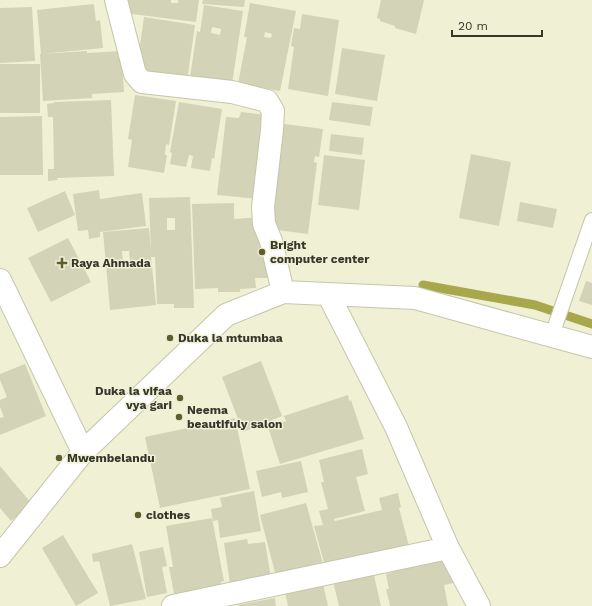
<svg xmlns="http://www.w3.org/2000/svg" width="592" height="606" font-family="'Work Sans',sans-serif">
<style>
.lines{fill:none;stroke-linecap:round;stroke-linejoin:round}
.stream{stroke:#a7a84c;stroke-width:9}
.building{fill:#d2d3b7;fill-rule:evenodd}
.lane-casing{stroke:#c4c6aa;stroke-width:16}
.street-casing{stroke:#c4c6aa;stroke-width:24}
.lane{stroke:#fff;stroke-width:14}
.street{stroke:#fff;stroke-width:22}
.poi-dot{fill:#5e5f2c;stroke:#f0f1d4;stroke-width:1.5}
.labels{text-anchor:middle;dominant-baseline:central;stroke-width:3;stroke-linejoin:round;paint-order:stroke}
.poi-label{font-size:12px;font-weight:bold;fill:#36372c;stroke:#f0f1d4;text-anchor:start}
</style>
<rect width="100%" height="100%" fill="#f0f1d4"/>
<g class="lines">
<!-- stream -->
<path class="stream" d="M423,285L535,305L592,324"/>
</g>
<!-- building -->
<path class="building" d="M126,0H171V3H178V0H199L196,22L124,13Z
M203,0H245L244,7L202,4Z
M381,0H424L416,34L395,28V26L380,21V19L377,18Z
M250,3L296,11L280,91L238,84L247,37H244ZM265,32L272,34L271,38L264,37Z
M93,4L94,5L96,21L100,20L103,48L41,54L37,10Z
M204,5L243,11L232,84L190,77L197,31L200,32ZM212,27L221,29L220,35L211,33Z
M32,7L35,61L0,63V8Z
M302,14L339,20L328,96L288,89L294,47L291,46L294,28L300,29Z
M144,17L195,25L187,81L136,73Z
M342,48L385,55L377,101L335,94Z
M87,51V53L121,51L124,92L92,94V98L43,101L40,54Z
M0,64H40V113H0Z
M135,95L176,101L169,145L166,144L165,155H167L164,173L128,167L132,140L128,139Z
M111,100L114,176L57,178L58,180L48,181V169H54L53,117H48L47,104L54,103V102Z
M179,102L222,109L214,159L212,158L210,171L191,168L193,156L189,155L186,167L170,164L172,153L170,152Z
M332,102L373,107L370,126L329,120Z
M241,112L266,115L258,199L217,195L226,117L239,118Z
M42,116L43,175H0V117Z
M277,123L323,129L319,157L315,156L314,162L317,163L308,234L270,229Z
M331,134L364,138L362,155L329,151Z
M471,154L511,162L499,226L459,218Z
M324,155L365,160L359,210L318,205Z
M99,190L100,199L142,193L146,226L100,232V237L89,239L88,230L78,231L73,194Z
M65,191L75,215L38,232L27,208Z
M190,197L194,308H174V304H157L155,257H151L156,305L110,310L103,232L149,228L151,252L149,198ZM167,218H175V230H167ZM122,251H129L130,261L123,262Z
M520,202L557,209L553,228L517,221Z
M234,203V219L263,217L271,278H255L256,288L240,289V292H218V288L195,289L192,204Z
M68,238L91,282L51,302L28,258Z
M586,281L592,283V305L579,301Z
M261,361L282,416L243,432L222,377Z
M25,364L46,416L0,435V418L4,417L0,407V400L7,397L0,380V374Z
M348,395L349,401L351,400L364,439L280,464L268,427L286,421L284,416Z
M235,418L250,489L160,508L145,437Z
M362,449L368,474L356,477L365,511L334,519L335,521L382,510L379,498L398,493L401,507L399,508L410,550L326,570L314,526L323,525L319,511L328,509L321,482H324L319,460Z
M301,461L308,492L282,498L281,492L262,497L256,471Z
M0,466L32,504L11,521L0,508Z
M254,491L261,531L220,538L218,520L213,521L211,509L222,507L220,498Z
M306,503L325,571L278,584L260,515Z
M212,518L224,581L221,582L223,590L175,599L169,567H173L166,526Z
M63,535L98,593L76,606L42,548Z
M247,539L248,544L265,542L272,584L231,591L224,543Z
M132,544L146,599L110,606L99,561L93,562L92,554Z
M163,547L167,566L162,567L167,593L147,597L139,552Z
M448,559L453,583L444,585L448,606H390L386,589H389L386,574L400,570L399,568L435,560V562Z
M373,571L381,606H339L333,581Z
M323,584L328,606H288L285,592Z
M275,598L276,606H238V605Z"/>
<g class="lines">
<!-- lane casing -->
<g class="lane-casing">
<path id="lane" d="M552,335L592,220"/>
</g>
<!-- street casing -->
<g class="street-casing">
<path id="street" d="M116,0L135,74L142,82L232,92L267,101L273,111L272,130L263,207L264,224L271,241L283,292
M0,280L83,452
M328,294L396,427L448,548L479,606
M0,556L83,452L226,315L283,292L415,298L592,347
M173,606L448,548"/>
</g>
<!-- lane -->
<use href="#lane" class="lane"/>
<!-- street -->
<use href="#street" class="street"/>
</g>
<!-- markers -->
<g class="poi-dot">
<circle cx="262" cy="252" r="4"/>
<path d="M60 257h4v4h4v4h-4v4h-4v-4h-4v-4h4z"/>
<circle cx="170" cy="338" r="4"/>
<circle cx="180" cy="398" r="4"/>
<circle cx="179" cy="417" r="4"/>
<circle cx="59" cy="458" r="4"/>
<circle cx="138" cy="515" r="4"/>
</g>
<g class="labels">
<!-- poi labels -->
<g class="poi-label">
<text x="270" y="245">Bright<tspan x="270" dy="14">computer center</tspan></text>
<text x="71" y="263">Raya Ahmada</text>
<text x="178" y="338">Duka la mtumbaa</text>
<text x="172" y="391" text-anchor="end">Duka la vifaa<tspan x="172" dy="14">vya gari</tspan></text>
<text x="187" y="410">Neema<tspan x="187" dy="14">beautifuly salon</tspan></text>
<text x="67" y="458">Mwembelandu</text>
<text x="146" y="515">clothes</text>
</g>
</g>
<!-- scale -->
<path d="M452 30v6h90v-6" fill="none" stroke="#36372c" stroke-width="2"/>
<text x="458" y="30" font-size="12" fill="#36372c" stroke="#f0f1d4" stroke-width="3" paint-order="stroke">20 m</text>
</svg>
